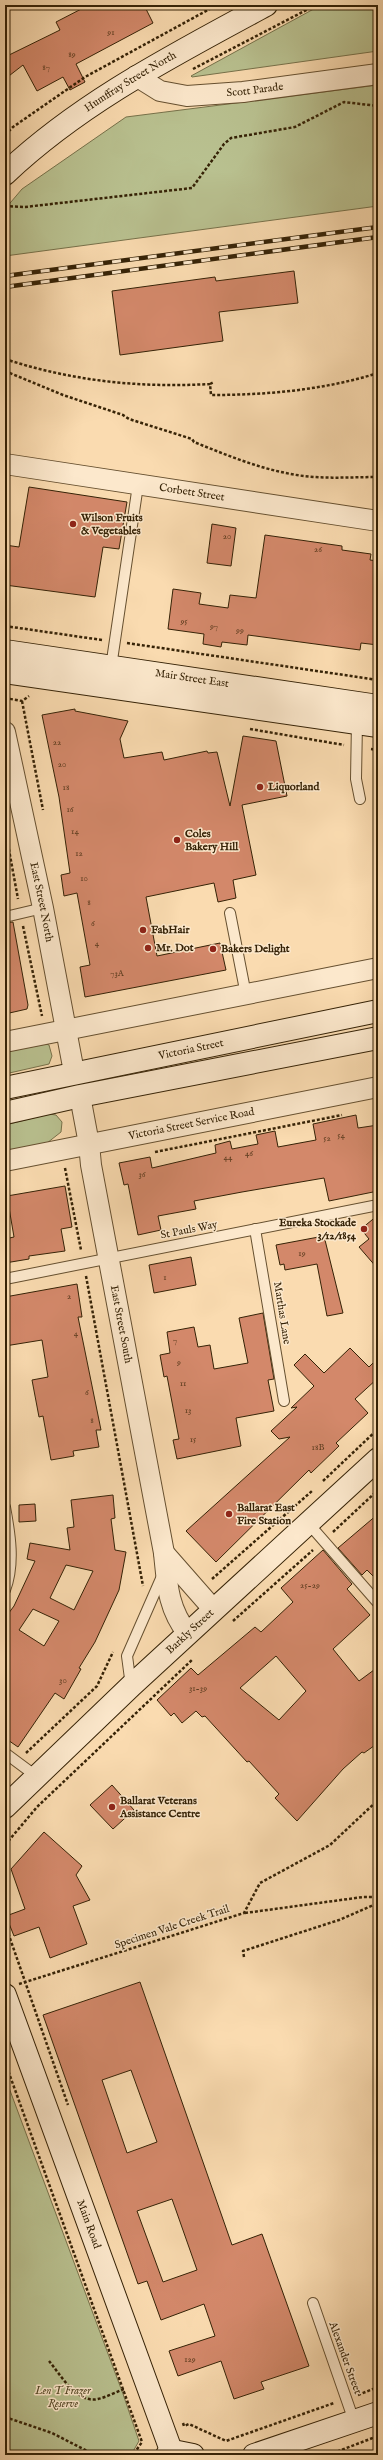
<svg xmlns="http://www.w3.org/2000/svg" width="383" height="2460" font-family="'IM FELL English',serif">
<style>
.green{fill:#b9c190;stroke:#77724b}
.building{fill:#d3886a;stroke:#352206;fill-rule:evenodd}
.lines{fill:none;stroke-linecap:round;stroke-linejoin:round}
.lane-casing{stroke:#665030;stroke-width:12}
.street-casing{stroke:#665030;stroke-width:22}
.secondary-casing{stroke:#352206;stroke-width:24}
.path{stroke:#352206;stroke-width:2.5;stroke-dasharray:3 2;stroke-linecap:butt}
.lane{stroke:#fce8cc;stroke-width:10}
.street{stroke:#fce8cc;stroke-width:20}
.secondary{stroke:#fce8cc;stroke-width:22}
.rail-casing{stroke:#352206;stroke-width:4.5}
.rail{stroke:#fce8cc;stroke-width:3;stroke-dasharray:9;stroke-linecap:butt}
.poi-dot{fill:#8f2418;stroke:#fce8cc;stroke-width:1.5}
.labels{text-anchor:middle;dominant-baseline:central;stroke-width:3;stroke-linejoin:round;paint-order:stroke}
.number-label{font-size:9px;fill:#5c3c1f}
.street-label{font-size:11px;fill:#352206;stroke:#fce8cc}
.poi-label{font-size:11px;font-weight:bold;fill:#352206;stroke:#fce8cc;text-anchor:start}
.park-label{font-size:11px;font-style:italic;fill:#564a28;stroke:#fce8cc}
</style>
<rect width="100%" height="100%" fill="#fadbb0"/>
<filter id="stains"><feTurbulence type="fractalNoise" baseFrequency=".005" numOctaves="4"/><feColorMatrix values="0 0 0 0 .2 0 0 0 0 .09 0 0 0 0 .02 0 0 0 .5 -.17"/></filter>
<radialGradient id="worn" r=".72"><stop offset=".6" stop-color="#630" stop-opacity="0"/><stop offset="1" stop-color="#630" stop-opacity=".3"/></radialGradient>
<!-- green -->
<path class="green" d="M321,5H378V51L192,77L191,76Z
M378,85V206L5,256V209L22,189L126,117Z
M46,1044L49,1045L52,1056L49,1064L5,1074V1052Z
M49,1114L56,1115L62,1122L61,1132L47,1143L5,1154V1125Z
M5,2077L123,2394L139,2441L131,2455H5Z"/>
<!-- building -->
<path class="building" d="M89,5H144L153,23L76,64L85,82L70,90L63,77L37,91L23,65L5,79V57L60,30L56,22Z
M294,271L298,303L219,312L223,341L120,355L112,291L215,277L216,281Z
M29,487L127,502L119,549L103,547L95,597L5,585V545L19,547Z
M212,524L236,528L231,566L207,563Z
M265,535L342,546V550L371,554L370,560L378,561V645L361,643L360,650L248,635L247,645L222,642L221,647L203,644L204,634L168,629L173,589L201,593L199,604L228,608L230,595L256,598Z
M75,709V711L128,721L120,739L124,758L162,752L164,760L207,751L208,753L217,752L230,806L243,736L276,741L287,796L242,805L256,875L233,880L236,898L218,902L214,883L146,897L157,956L220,943L226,970L85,997L80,967L90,965L77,893L64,896L61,875L70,873L59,797L42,715Z
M13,922L28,1005L27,1009L5,1014V923Z
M356,1115L358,1128L378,1125V1191L329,1201L324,1178L242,1192L194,1201L196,1209L158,1216L161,1230L138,1235L128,1184L124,1185L119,1163L150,1157L152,1168L216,1153L215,1145L230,1141L232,1149L258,1144L256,1135L275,1131L278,1147L316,1140L313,1124Z
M65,1186L72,1227L61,1229L65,1251L29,1256V1259L5,1263V1239L14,1237L7,1196Z
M378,1215V1269L359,1247L369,1239L361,1229Z
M324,1236L343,1313L327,1316L317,1264L285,1270L284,1264L280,1265L276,1245Z
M191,1257L196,1285L154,1293L149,1265Z
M77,1284L82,1317H78L101,1430H96L99,1447L73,1451L74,1456L51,1460L43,1416L39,1417L32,1380L48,1377L42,1340L5,1346V1297Z
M263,1313L274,1379L268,1380L274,1411L236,1418L241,1446L177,1459L173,1440L179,1439L167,1376L164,1377L160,1355L170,1353L167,1332L194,1327L198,1347L210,1345L214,1369L248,1363L239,1318Z
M350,1348L369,1367L378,1358V1378L355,1399L368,1413L336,1443L339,1446L311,1473L309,1470L216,1562L186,1531L290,1437L279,1439L271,1431L297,1407L291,1408L314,1386L294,1365L305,1354L324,1373Z
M113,1495L115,1518L111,1519L115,1550L126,1552L119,1590L95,1642L79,1668L81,1669L64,1699L55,1693L18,1747L5,1738V1618L14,1606L35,1561L27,1559L30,1543L70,1550L67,1528L74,1527L71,1500ZM66,1565L93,1571L74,1610L50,1598ZM33,1609L59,1621L44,1646L19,1630Z
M35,1504L36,1521L19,1522V1505Z
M378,1514V1581L367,1570L362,1575L338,1548Z
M323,1550L352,1584L347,1589L370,1615L333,1649L359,1681L378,1667V1743L364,1753L362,1752L343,1769L297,1821L275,1798L279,1794L249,1761L247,1762L205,1716L202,1717L196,1711L182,1723L174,1713L171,1716L157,1700L191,1668L198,1675L255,1627L261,1632L293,1602L281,1588ZM276,1656L306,1691L279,1720L240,1688Z
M112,1785L134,1810L113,1829L90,1805Z
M44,1832L82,1866L76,1875L90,1900L73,1906L87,1944L50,1958L39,1927L14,1936L6,1916L25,1909L11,1869Z
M140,1982L232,2245L262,2234L309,2366L261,2382L264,2389L234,2399L221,2361L178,2376L169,2351L215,2336L204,2304L161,2320L147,2281L138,2284L43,2015ZM131,2070L157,2142L127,2153L102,2080ZM172,2199L197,2270L163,2282L137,2211Z"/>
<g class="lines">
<!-- lane casing -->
<g class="lane-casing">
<path id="lane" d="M111,667L138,485
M357,722L356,779L360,799
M230,913L246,995
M5,917L43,908
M255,1229L284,1401
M5,1279L378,1205
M5,1507C10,1534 15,1564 5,1590
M308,1523L378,1603
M131,1686L127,1656L163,1574
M5,1753L36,1776
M313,2303L354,2421"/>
</g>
<!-- street casing -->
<g class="street-casing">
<g id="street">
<path id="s1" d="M136,76L160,91L187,96L243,92L378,74"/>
<path id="s2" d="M5,464L378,521"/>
<path id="s3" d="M5,732L43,908L74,1072"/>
<path d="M5,1042L378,968"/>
<path id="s4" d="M80,1096L89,1144L91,1165L164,1553C167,1584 168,1609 188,1634"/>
<path id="s5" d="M5,1161L378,1087"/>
<path d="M164,1553L214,1610"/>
</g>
</g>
<!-- secondary casing -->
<g class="secondary-casing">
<g id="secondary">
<path id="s6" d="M5,174C81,102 174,55 266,5"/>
<path id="s7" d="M5,651L378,706"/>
<path d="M5,672L378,726"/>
<path id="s8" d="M5,1088L378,1011"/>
<path d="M5,1113L80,1096L378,1038"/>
<path id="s9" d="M5,1807L131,1686L378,1459"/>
<path id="s10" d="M5,1995L172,2453"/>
<path d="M167,2455L178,2452L193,2455"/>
<path d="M254,2455L378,2413"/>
</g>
</g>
<!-- path -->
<path class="path" d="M193,69L316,5
M5,135L13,127L85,77L217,5
M5,206L25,207L192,188L224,144L231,138L295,127L344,102L378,106
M5,359C72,381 140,388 210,384L211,395C267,395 324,390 378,373
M5,371L63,395L123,415L129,419L192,439L194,442C224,454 255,467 286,473C317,480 347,477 378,477
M210,384L214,382
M5,626L102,640
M127,643L378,680
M5,698L22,701L29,696
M22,701L43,810
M250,729L344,745
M371,749L378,750
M7,839L18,899
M23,926L42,1016
M155,1152L342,1115
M65,1168L81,1250
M86,1276L143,1586
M323,1481L378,1429
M333,1532L378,1490
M212,1579L312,1491
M233,1621L313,1550
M26,1753L97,1686L113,1652
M5,1845L37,1807L193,1659
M245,1913L363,1897H378
M5,1924L68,2105
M244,1957L243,1951L339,1920L378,1903
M19,1984L244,1913L260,1883L330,1845L378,1800
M5,2062L142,2442L133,2455
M49,2361C60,2374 77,2404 98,2399C107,2397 116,2392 124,2389
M358,2395L378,2387
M5,2417L52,2433L95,2455
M183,2423L184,2426L189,2424L226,2441L334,2403
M328,2455L378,2436"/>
<!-- lane -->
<use href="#lane" class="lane"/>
<!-- street -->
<use href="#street" class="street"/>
<!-- secondary -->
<use href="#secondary" class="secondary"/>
<!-- rail casing -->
<g class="rail-casing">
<path id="rail" d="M5,276L378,227
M5,287L378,237"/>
</g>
<!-- rail -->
<use href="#rail" class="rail"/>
</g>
<!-- markers -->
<g class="poi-dot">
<circle cx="73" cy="524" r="4"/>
<circle cx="260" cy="787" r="4"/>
<circle cx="177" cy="840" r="4"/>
<circle cx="143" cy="930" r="4"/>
<circle cx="148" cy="948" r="4"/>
<circle cx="213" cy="949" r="4"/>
<circle cx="364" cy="1229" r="4"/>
<circle cx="229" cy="1514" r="4"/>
<circle cx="112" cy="1807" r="4"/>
</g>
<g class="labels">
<!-- number labels -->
<g class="number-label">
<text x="111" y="32">91</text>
<text x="72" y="54">89</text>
<text x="46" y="67">87</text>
<text x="227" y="536">20</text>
<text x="318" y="549">26</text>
<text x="184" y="621">95</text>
<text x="214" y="626">97</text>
<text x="240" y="630">99</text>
<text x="57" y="742">22</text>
<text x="62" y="764">20</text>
<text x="66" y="787">18</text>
<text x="70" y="809">16</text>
<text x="75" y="831">14</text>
<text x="79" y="853">12</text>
<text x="84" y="878">10</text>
<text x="89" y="902">8</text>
<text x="93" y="923">6</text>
<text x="97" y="943">4</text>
<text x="117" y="973">73A</text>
<text x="341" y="1135">54</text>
<text x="327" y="1138">52</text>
<text x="249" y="1153">46</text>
<text x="228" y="1157">44</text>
<text x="142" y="1174">36</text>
<text x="302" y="1253">19</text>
<text x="165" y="1277">1</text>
<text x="69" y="1296">2</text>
<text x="76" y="1333">4</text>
<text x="175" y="1340">7</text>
<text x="179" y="1362">9</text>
<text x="183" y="1383">11</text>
<text x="87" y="1392">6</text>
<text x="188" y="1410">13</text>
<text x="92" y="1420">8</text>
<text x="193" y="1439">15</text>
<text x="318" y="1447">18B</text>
<text x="310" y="1585">25-29</text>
<text x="63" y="1680">30</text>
<text x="198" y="1688">31-39</text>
<text x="190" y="2359">129</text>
</g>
<!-- street labels -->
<g class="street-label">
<text stroke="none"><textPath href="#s6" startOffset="156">Humffray Street North</textPath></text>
<text stroke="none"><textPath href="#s1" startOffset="124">Scott Parade</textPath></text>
<text stroke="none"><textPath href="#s2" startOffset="189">Corbett Street</textPath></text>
<text stroke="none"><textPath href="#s7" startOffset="189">Mair Street East</textPath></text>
<text stroke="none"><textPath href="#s3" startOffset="174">East Street North</textPath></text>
<text stroke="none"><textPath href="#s8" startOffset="190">Victoria Street</textPath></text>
<text stroke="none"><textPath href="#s5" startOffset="190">Victoria Street Service Road</textPath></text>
<text transform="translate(189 1230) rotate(-11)">St Pauls Way</text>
<text transform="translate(282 1313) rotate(81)">Marthas Lane</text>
<text stroke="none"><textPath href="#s4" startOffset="232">East Street South</textPath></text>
<text stroke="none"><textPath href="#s9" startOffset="255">Barkly Street</textPath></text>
<text transform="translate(172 1927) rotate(-18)">Specimen Vale Creek Trail</text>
<text stroke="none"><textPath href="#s10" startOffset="244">Main Road</textPath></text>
<text transform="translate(345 2358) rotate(70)">Alexander Street</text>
</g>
<!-- poi labels -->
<g class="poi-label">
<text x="81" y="518">Wilson Fruits<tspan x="81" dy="13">&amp; Vegetables</tspan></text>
<text x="268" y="787">Liquorland</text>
<text x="185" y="834">Coles<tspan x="185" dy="13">Bakery Hill</tspan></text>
<text x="151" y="930">FabHair</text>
<text x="156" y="948">Mr. Dot</text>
<text x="221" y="949">Bakers Delight</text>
<text x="356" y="1223" text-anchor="end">Eureka Stockade<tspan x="356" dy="13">3/12/1854</tspan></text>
<text x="237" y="1508">Ballarat East<tspan x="237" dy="13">Fire Station</tspan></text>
<text x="120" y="1801">Ballarat Veterans<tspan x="120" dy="13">Assistance Centre</tspan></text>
</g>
<!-- park labels -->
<g class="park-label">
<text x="63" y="2391">Len T Frazer<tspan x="63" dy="13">Reserve</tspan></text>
</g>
</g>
<!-- margin -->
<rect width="383" height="2460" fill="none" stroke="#fadbb0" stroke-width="20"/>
<rect x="6" y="6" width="371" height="2448" fill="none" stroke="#352206" stroke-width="2"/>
<rect x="10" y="10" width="363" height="2440" fill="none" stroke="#352206"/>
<rect width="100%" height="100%" filter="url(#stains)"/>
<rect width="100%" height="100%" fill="url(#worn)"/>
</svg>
